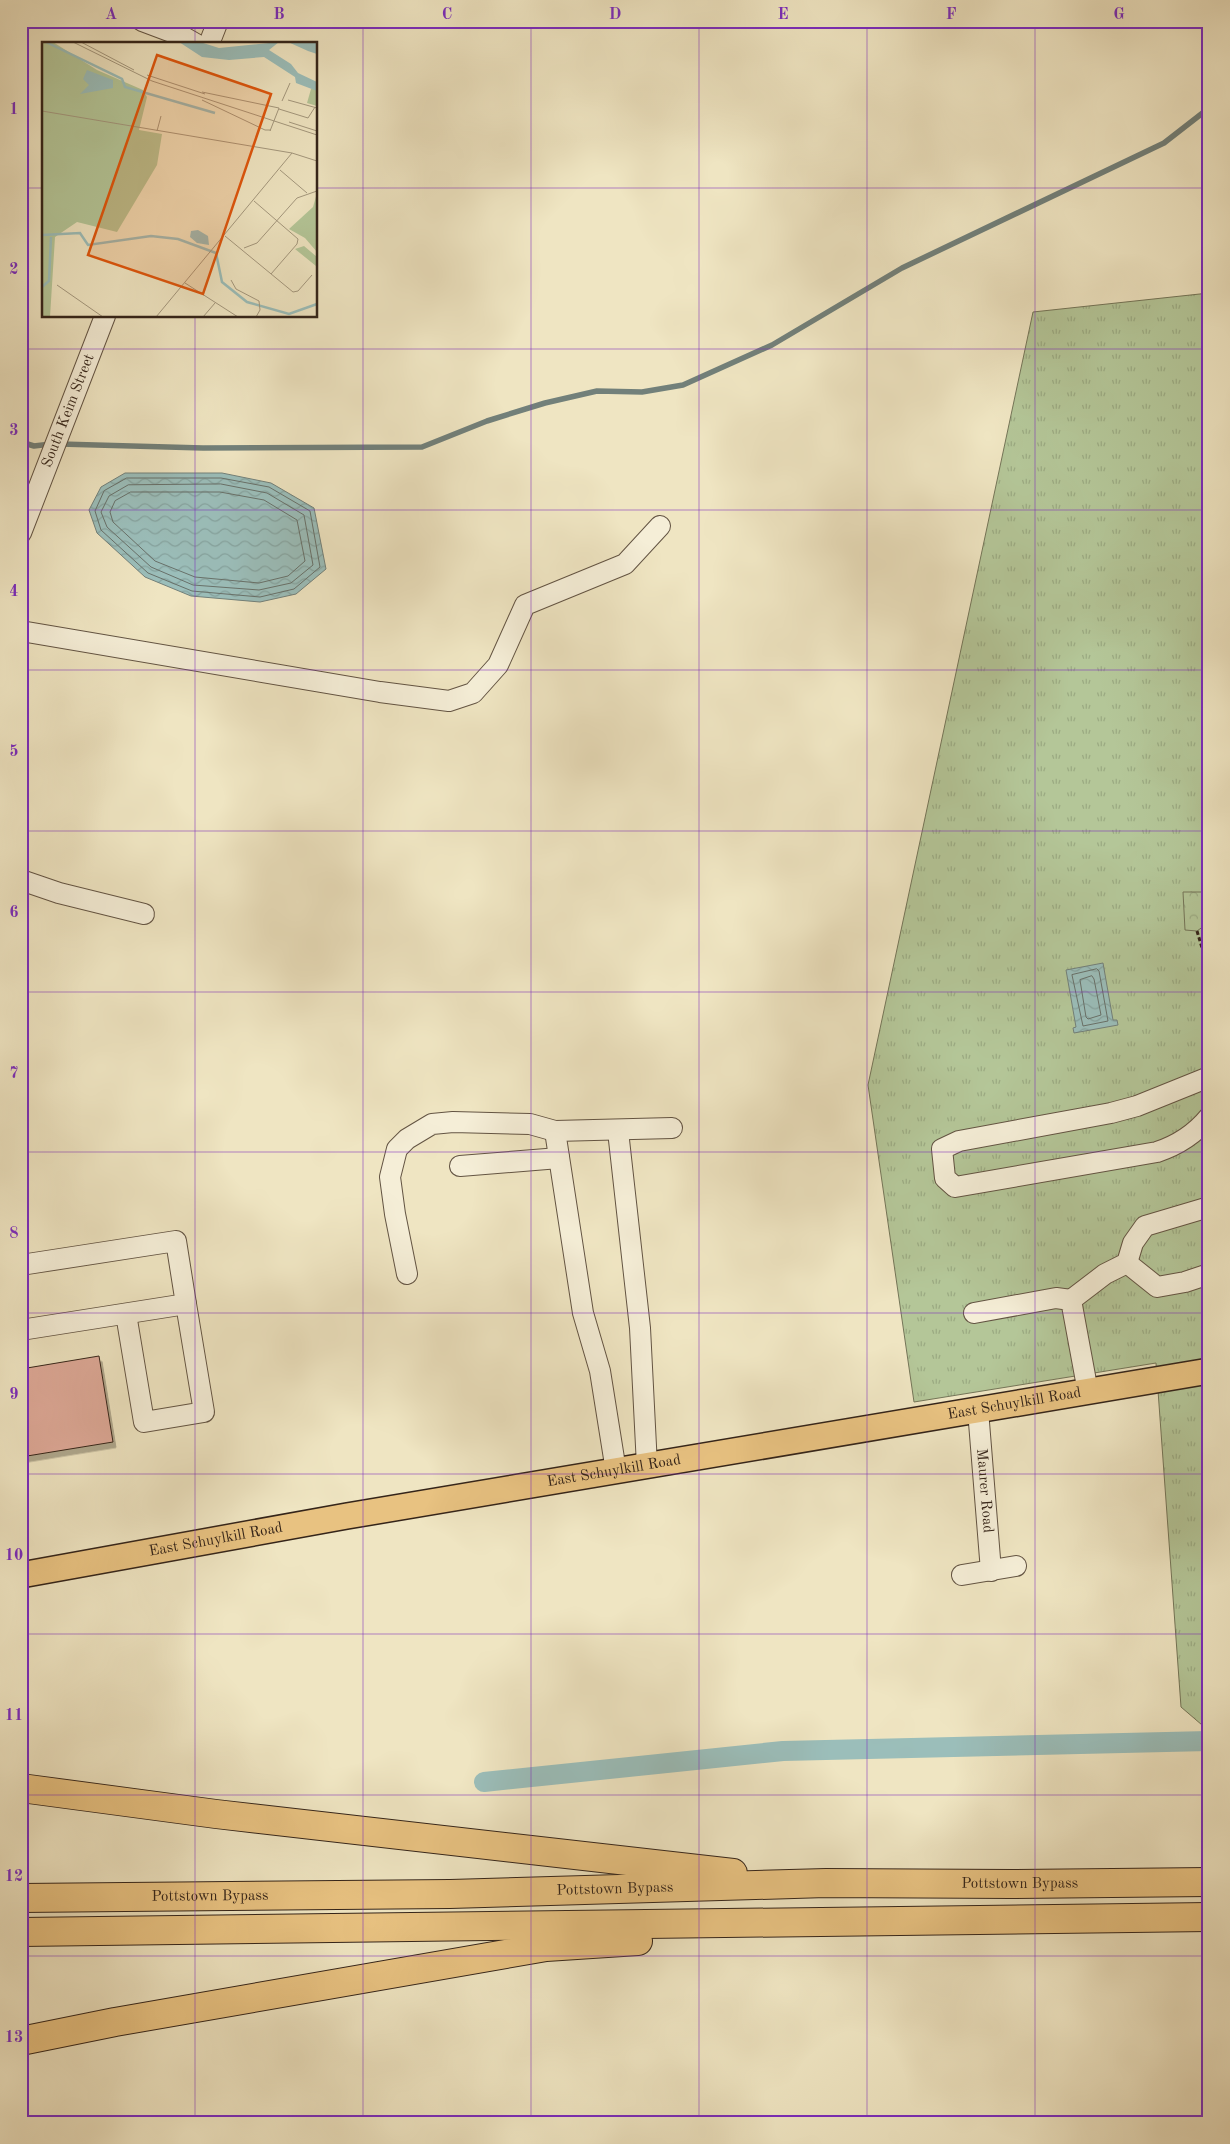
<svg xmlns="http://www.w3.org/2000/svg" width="1230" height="2144" font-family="'Old Standard TT',serif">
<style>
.grass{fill:url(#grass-tufts);stroke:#747558}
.forest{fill:url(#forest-crowns);stroke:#747558}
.water{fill:url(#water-waves);stroke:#72807a}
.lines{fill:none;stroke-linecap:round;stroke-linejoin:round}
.shore{stroke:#68716a;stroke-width:1}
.stream{stroke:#72807a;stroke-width:5.5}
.canal{stroke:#9bbeba;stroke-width:20}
.building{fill:#dea998;stroke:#342419;filter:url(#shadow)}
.minor-casing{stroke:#635443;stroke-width:22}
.major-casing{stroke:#342419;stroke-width:28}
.highway-casing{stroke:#342419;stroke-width:30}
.path{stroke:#342419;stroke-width:3;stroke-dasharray:4 2.5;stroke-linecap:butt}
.minor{stroke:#f5eed7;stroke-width:20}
.major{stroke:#e8c281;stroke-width:25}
.highway{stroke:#e8c281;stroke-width:28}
.grid{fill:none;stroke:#7b2cbf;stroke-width:1;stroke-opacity:0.55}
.labels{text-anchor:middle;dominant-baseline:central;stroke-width:4.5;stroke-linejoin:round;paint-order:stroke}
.street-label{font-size:15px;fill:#342419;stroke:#f5eed7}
.inset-river{fill:none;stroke:#9bbeba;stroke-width:2.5}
.inset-road{fill:none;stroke:#a4987e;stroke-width:1}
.view{fill:#df560d;fill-opacity:0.15;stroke:#df560d;stroke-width:2.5}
.inset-edge{fill:none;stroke:#342419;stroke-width:2.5}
.neatline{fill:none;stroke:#7b2cbf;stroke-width:2}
.grid-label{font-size:16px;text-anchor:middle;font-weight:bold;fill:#7b2cbf}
</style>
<defs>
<pattern id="grass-tufts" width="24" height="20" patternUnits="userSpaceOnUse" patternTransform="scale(1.25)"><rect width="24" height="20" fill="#b4c698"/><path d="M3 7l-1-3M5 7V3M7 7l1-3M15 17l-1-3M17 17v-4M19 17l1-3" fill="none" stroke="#9baa82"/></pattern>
<pattern id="forest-crowns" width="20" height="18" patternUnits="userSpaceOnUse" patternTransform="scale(1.25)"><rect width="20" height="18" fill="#b4c698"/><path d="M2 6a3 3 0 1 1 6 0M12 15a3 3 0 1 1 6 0" fill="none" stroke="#9baa82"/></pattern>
<pattern id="water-waves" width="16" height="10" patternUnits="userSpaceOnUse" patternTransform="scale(1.25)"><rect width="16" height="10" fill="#9bbeba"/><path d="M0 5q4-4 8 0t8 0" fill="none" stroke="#86a39f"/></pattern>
<filter id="shadow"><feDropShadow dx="3" dy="5.5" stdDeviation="0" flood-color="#0004"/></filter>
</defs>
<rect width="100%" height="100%" fill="#efe5c2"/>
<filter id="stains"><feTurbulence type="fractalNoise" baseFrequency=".004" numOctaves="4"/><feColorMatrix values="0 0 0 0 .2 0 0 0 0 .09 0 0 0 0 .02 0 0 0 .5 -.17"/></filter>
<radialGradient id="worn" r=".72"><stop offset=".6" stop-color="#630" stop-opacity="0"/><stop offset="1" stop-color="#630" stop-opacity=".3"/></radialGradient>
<!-- grass -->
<path class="grass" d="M1209,293V1731L1181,1707L1156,1363L914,1402L868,1085L1033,312Z"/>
<!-- forest -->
<path class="forest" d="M1183,892H1209V925L1204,926L1197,931L1185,930Z"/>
<!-- water -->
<path class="water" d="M125,473H222L271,483L314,508L326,569L296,594L260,602L191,596L145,577L97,533L89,510L101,487Z
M1103,963L1113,1020H1117L1118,1025L1074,1033L1073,1028L1076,1027L1066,970Z"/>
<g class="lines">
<!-- shore -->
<path class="shore" d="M127,478H221L269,487L310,511L320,567L294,589L260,597L192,591L148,573L101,530L95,511L104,491Z
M221,484L267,493L304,515L313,565L291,583L259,590L193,585L151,567L107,527L101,512L109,496L128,485Z
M131,492H220L264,500L297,520L305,561L288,576L259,583L195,577L155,561L113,522L110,512L115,501Z
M1097,969L1099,971L1108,1021L1083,1026L1072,975Z
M1092,976L1094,979L1101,1015L1088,1019L1086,1017L1080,980Z"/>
<!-- stream -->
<path class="stream" d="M21,442L34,446L51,444
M60,444L203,448L422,447L487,421L545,403L597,391L642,392L683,385L772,345L902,268L1164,143L1209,108"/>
<!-- canal -->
<path class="canal" d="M484,1782L783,1751L1209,1741"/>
</g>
<!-- building -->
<path class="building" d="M99,1356L113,1442L21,1457V1369Z"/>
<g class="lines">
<!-- minor casing -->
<g class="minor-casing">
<g id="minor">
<path d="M142,21L182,36L196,44"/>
<path d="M209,44L218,21"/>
<path id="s1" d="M21,533L105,316"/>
<path d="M21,631L380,692L449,701L473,693L498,665L525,605L625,564L660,526"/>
<path d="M21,880L59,893L144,914"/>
<path d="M1209,1077L1137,1106L1111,1113L959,1141L942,1149L945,1178L955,1187L1157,1152C1178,1145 1195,1134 1209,1117"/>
<path d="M618,1131L640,1328L647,1466"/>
<path d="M460,1166L559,1158"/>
<path d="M1127,1263L1157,1287L1185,1282L1209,1274"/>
<path d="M21,1265L176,1241L186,1304L21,1330"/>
<path d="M407,1274L395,1214L390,1177L397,1149L407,1139L432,1124L453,1122L530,1124L555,1131"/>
<path d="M1071,1300L1105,1274L1127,1263L1133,1243L1145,1226L1209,1207"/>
<path d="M974,1313L1056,1298L1071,1300L1088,1392"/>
<path d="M126,1314L144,1422L204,1412L186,1304"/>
<path id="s2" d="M978,1410L991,1571"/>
<path d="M616,1471L600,1371L583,1313L555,1131L672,1128"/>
<path d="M962,1575L1016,1566"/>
</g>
</g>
<!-- major casing -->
<g class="major-casing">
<g id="major">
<path id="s3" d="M21,1575L347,1516L1209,1371"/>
</g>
</g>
<!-- highway casing -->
<g class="highway-casing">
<g id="highway">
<path d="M21,1788L216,1814L733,1873"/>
<path id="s4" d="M21,1898L450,1894L826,1883L1012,1884L1209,1882"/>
<path d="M21,1932L1209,1917"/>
<path d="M21,2041L115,2022L546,1947L638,1941"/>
</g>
</g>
<!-- path -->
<path class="path" d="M1197,931L1209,971"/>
<!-- minor -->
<use href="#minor" class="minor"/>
<!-- major -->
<use href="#major" class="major"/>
<!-- highway -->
<use href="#highway" class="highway"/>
</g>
<!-- grid -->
<path class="grid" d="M195,21V44M363,21V2123M531,21V2123M699,21V2123M867,21V2123M1035,21V2123M21,188H44M316,188H1209M195,316V2123M21,349H1209M21,510H1209M21,670H1209M21,831H1209M21,992H1209M21,1152H1209M21,1313H1209M21,1474H1209M21,1634H1209M21,1795H1209M21,1956H1209"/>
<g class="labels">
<!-- street labels -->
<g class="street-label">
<text stroke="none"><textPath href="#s1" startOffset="131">South Keim Street</textPath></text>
<text stroke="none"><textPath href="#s3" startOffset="1008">East Schuylkill Road</textPath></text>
<text stroke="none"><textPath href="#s3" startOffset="602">East Schuylkill Road</textPath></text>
<text stroke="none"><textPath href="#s2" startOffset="81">Maurer Road</textPath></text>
<text stroke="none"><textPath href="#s3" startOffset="198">East Schuylkill Road</textPath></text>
<text stroke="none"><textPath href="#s4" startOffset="999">Pottstown Bypass</textPath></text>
<text stroke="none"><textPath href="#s4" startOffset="594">Pottstown Bypass</textPath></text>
<text stroke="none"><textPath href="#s4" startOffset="189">Pottstown Bypass</textPath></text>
</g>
</g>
<!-- overview -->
<g transform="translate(42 42)">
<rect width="275" height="275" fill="#efe5c2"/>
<path d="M0,0H11L55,28L101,48L105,55L97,88L120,92L115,123L75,190L35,180L13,195L8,275H0ZM269,47H275V64L265,61ZM275,151V210L263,196L247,187L271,165ZM262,204L275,215L274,224L253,207Z" fill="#b4c698"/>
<path d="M137,0H158L177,6L237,0L227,8L249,22L256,31L275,40V49L254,41L253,35L222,15L187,18L160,15ZM246,0H275V12L266,9ZM45,28L71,38V46L38,52L47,43L41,37ZM156,188L166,194L167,203L155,201L148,195L149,189Z" fill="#9bbeba"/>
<path class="inset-river" d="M4,0L80,37L83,45L173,71M0,193L38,191L46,203L109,194L136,197L174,211L180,240L205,260L247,272L275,262M0,245L7,239L9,195"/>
<path class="inset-road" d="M31,0L110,39L275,93M39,0L92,28M105,33L163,52M160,50L237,66M160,58L223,88H229M246,58L275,66M240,59L248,41M237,67L266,76L273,65M0,69L250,111L275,119M247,80L275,89M115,89L119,74M228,89L237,66M238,128L265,151M212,159L256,197L255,202L229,232M183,194L251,250L256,249L270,233M202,206L215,201L255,156L275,149M189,238L194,247L217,259L218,268L214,275M143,241L196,275M15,243L61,275M114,275L250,111M161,275L173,261"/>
<path class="view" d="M115,13L229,52L161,252L46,213Z"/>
<rect width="275" height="275" class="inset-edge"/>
</g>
<!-- margin -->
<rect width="1230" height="2144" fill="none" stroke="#efe5c2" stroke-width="55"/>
<rect x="28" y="28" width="1174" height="2088" class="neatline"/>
<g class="grid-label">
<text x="111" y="19">A</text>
<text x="279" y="19">B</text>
<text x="447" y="19">C</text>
<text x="615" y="19">D</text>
<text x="783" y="19">E</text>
<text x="951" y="19">F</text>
<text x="1119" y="19">G</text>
<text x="14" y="114">1</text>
<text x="14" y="274">2</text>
<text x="14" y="435">3</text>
<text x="14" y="596">4</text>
<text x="14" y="756">5</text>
<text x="14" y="917">6</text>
<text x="14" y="1078">7</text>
<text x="14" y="1238">8</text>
<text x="14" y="1399">9</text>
<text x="14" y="1560">10</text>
<text x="14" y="1720">11</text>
<text x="14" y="1881">12</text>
<text x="14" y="2042">13</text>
</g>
<rect width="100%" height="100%" filter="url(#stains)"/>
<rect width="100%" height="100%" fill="url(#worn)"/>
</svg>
